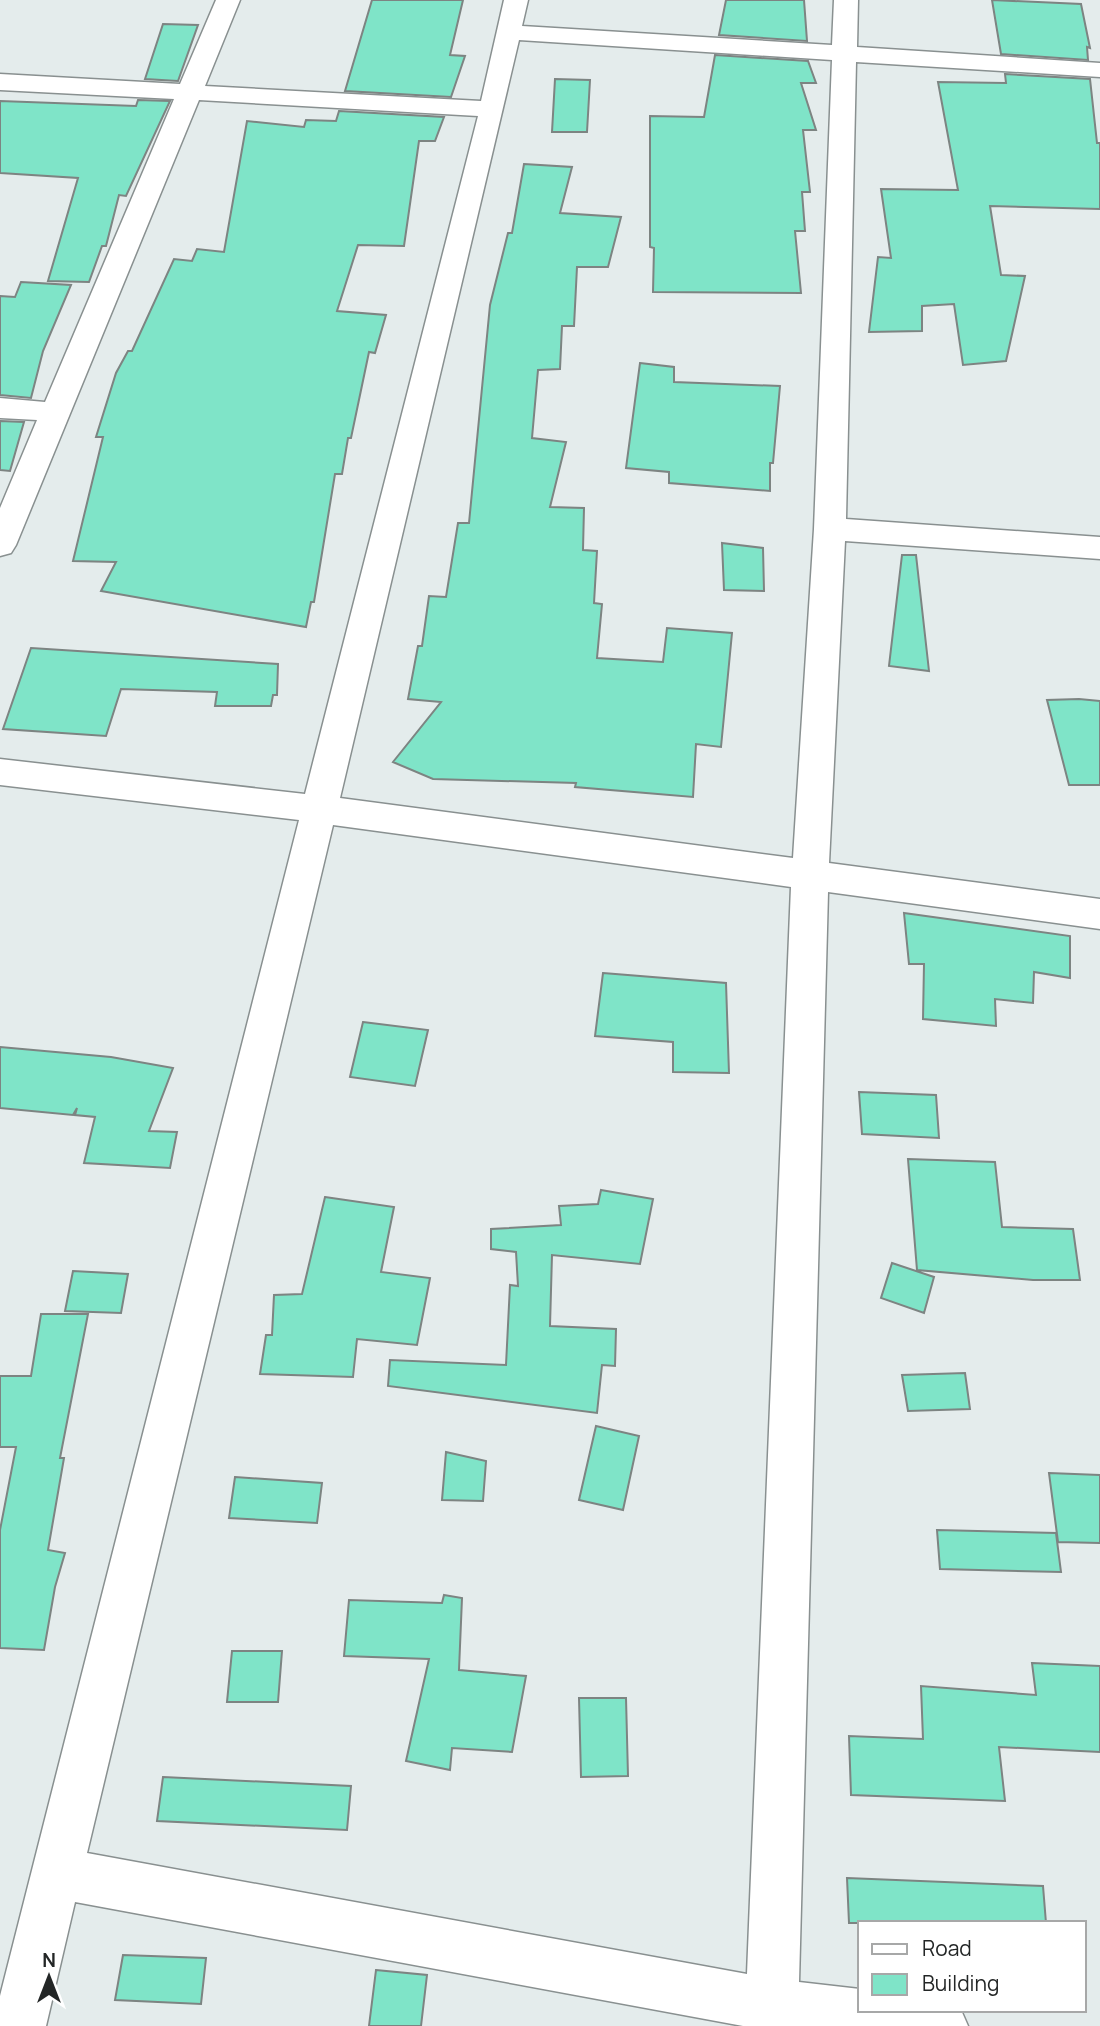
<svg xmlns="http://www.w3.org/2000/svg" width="1100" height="2026" font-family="Manrope,sans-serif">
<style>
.building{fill:#7fe4c8;stroke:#7d8482;stroke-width:2}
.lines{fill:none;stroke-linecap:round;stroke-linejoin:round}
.minor-casing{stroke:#899090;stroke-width:3}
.minor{fill:#fff;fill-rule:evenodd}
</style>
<rect width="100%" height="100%" fill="#e4ecec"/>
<!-- building -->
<path class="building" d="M372,0H463L450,55L465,56L451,97L345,91Z
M726,0H804L807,41L719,35Z
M992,0L1081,4L1090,48L1087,47L1088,60L1001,54Z
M163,24L198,25L178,81L145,79Z
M715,55L808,61L816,83H801L816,130H803L810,192H802L805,231H795L801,293L653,292L654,248L650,247V116L704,117Z
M1005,74L1090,79L1097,143H1100V209L990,206L1001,275L1025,276L1006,361L963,365L954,304L922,306V331L869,332L878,257L891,258L881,189L958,190L938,82L1006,83Z
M555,79L590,80L587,132H552Z
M138,100L170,101L126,196L119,195L106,246H102L89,282L48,281L78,178L0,173V101L136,106Z
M339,111L444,117L435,141H419L404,246L358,245L337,311L386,315L375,353L369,352L351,438H348L342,474H335L314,602H311L306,627L101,591L116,562L73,561L103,437H96L116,373L128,351H132L174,259L192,261L197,249L224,252L247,121L304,127L306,120L336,121Z
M524,164L572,167L560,213L621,217L608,267H577L574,326H562L560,369L538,370L532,438L566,442L550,507L584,508L583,550L597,551L594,603L602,604L597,658L663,662L667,628L732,633L721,747L696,744L693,797L575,787L576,783L433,779L393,762L441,702L408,699L418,646H422L429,596L446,597L458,523H469L490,305L508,233H512Z
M21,282L71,285L43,351L31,398L0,395V296L15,297Z
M640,363L674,367V382L780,386L773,463H770V491L669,483V472L626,468Z
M0,421L24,422L10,471L0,470Z
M722,543L763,548L764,591L724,590Z
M902,555H916L929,671L889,666Z
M31,648L278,664L277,695H273L271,706H215L217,692L121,689L106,736L3,729Z
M1079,699L1100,701V785H1069L1047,700Z
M904,913L1070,936V978L1034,972L1033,1003L995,999L996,1026L923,1019L924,964H909Z
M603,973L726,983L729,1073L673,1072V1042L595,1036Z
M363,1022L428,1030L415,1086L350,1077Z
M0,1047L111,1057L173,1068L149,1131L177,1132L170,1168L84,1163L95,1117L75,1115L77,1108L73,1115L0,1108Z
M859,1092L936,1095L939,1138L862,1134Z
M908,1159L995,1162L1002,1227L1073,1229L1080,1280H1033L917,1270Z
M601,1190L653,1199L640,1264L552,1255L550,1326L616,1329L615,1366L602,1365L597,1413L388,1386L390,1360L506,1365L510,1285L518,1286L516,1252L491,1249V1229L561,1225L559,1206L598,1204Z
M325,1197L394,1207L381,1272L430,1278L417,1345L357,1339L353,1377L260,1374L266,1335H272L274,1295L302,1294Z
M892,1263L934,1277L924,1313L881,1298Z
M73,1271L128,1274L121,1313L65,1311Z
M41,1314H88L60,1458H64L48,1550L65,1553L55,1587L44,1650L0,1648V1530L16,1447H0V1376H31Z
M965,1373L970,1409L908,1411L902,1375Z
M596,1426L639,1436L623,1510L579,1500Z
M446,1452L486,1461L483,1501L442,1500Z
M1049,1473L1100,1475V1543L1058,1542Z
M235,1477L322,1483L317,1523L229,1518Z
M937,1530L1056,1533L1061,1572L940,1569Z
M444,1595L462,1598L459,1670L526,1676L512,1752L452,1748L450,1770L406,1761L429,1659L344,1656L349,1600L442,1603Z
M232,1651H282L278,1702H227Z
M1032,1663L1100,1666V1752L999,1747L1005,1801L851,1795L849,1736L923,1739L921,1686L1036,1695Z
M579,1698H626L628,1776L581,1777Z
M163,1777L351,1786L347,1830L157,1821Z
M847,1878L1043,1886L1046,1923H849Z
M123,1955L206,1958L201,2004L115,2000Z
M376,1970L427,1975L421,2026H369Z"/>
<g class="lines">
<!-- minor casing -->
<g class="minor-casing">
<path id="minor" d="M216,0H240L205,86L481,101L504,0H528L522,26L832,45L834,0H858L857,47L1100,63V77L856,62L846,519L1100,537V559L845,541L829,863L1100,899V929L828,892L799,1982L860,1989V2010H961L968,2026H743L75,1902L46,2026H0V1996L299,820L0,785V759L305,794L478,116L199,100L16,545L11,553L0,556V508L37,420L0,418V398L45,402L174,99L0,90V74L180,84ZM519,40L832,60L814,529L793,858L340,798ZM333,825L791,887L747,1974L87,1853Z"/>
</g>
<!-- minor -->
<use href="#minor" class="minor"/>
</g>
<!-- legend -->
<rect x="858" y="1921" width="228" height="91" fill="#ffffff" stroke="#a7a8a8" stroke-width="2"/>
<rect x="872" y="1944" width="35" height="10" fill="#ffffff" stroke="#a7a8a8" stroke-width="2"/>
<text x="922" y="1956" font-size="21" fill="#232626">Road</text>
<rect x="872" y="1974" width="35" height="21" fill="#7fe4c8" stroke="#a7a8a8" stroke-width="2"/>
<text x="922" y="1991" font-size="21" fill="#232626">Building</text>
<!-- north arrow -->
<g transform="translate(49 1977)" stroke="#ffffff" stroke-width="5" paint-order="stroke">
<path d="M0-5L12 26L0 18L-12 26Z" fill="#232626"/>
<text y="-10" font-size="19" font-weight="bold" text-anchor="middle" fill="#232626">N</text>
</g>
</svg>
